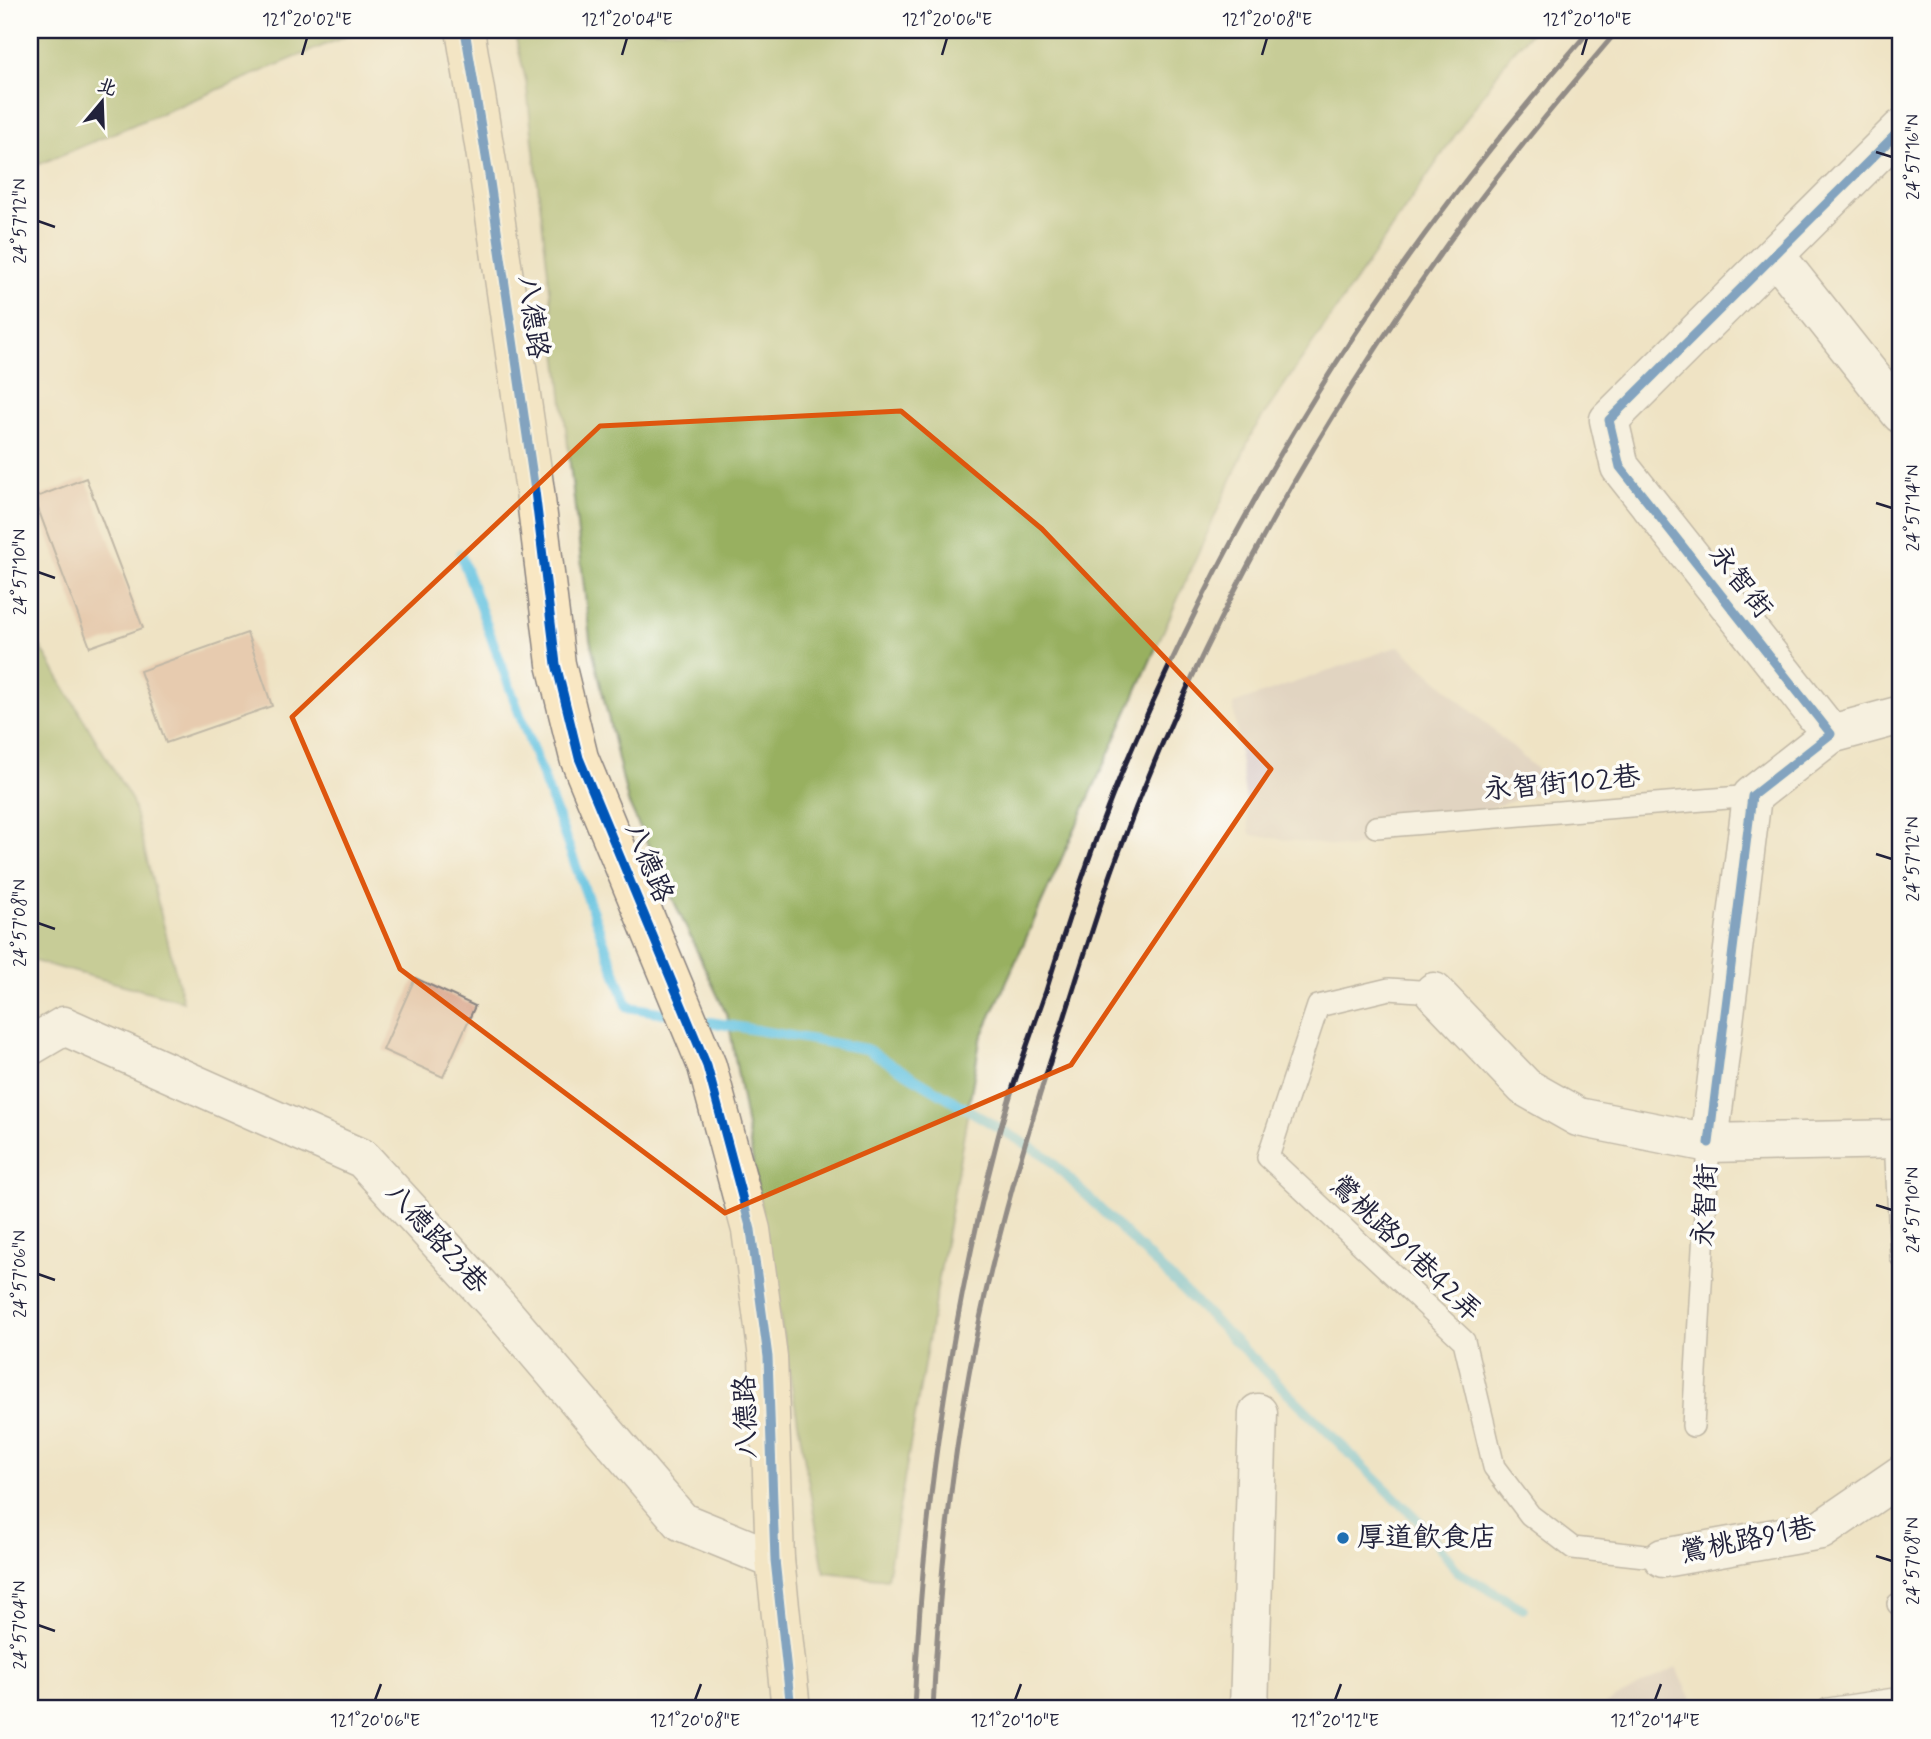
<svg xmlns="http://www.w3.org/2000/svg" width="1931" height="1739" font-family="Mynerve,'LXGW WenKai TC',sans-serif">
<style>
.industrial{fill:#d0c0bc}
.forest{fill:#98b061;stroke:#5d694e;stroke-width:2}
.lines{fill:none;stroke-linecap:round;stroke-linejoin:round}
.stream{stroke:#60c1df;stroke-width:10}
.building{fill:#ddae96}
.lane-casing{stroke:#888280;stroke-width:24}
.street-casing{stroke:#888280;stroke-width:41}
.secondary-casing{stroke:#888280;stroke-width:41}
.lane{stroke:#fff;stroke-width:21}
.street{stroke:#fff;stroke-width:38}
.secondary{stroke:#f9e7c3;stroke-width:38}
.rail{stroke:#22223b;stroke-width:5}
.cycleway-casing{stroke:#fdfcf7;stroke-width:13}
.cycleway{stroke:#0057b8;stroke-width:9}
.marked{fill:none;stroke:#de560e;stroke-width:5;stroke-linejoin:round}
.ticks{fill:none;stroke:#22223b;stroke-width:2.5}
.poi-dot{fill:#1f6fb2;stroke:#fdfcf7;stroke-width:2.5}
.labels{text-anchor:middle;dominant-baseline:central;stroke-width:7;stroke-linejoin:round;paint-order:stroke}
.street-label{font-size:28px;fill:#22223b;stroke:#fdfcf7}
.poi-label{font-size:28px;fill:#22223b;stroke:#fdfcf7;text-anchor:start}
.neatline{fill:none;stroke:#22223b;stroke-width:2.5}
.ticks-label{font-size:18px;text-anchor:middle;fill:#22223b}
</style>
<rect width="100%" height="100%" fill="#fdfcf7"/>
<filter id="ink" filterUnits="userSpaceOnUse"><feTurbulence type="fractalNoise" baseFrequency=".0143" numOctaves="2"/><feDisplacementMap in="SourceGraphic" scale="14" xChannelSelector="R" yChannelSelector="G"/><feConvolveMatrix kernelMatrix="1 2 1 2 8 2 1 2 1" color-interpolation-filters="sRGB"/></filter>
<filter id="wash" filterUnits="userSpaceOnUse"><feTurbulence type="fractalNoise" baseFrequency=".00686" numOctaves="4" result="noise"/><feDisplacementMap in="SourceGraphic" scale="28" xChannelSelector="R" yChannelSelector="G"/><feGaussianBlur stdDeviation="1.57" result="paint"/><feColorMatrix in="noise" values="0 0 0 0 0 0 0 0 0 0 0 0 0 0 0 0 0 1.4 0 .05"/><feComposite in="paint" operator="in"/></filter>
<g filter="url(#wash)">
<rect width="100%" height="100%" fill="#efe3c4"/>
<!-- industrial -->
<path class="industrial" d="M1399,646L1558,788L1349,848L1250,835L1233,704Z
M1676,1667L1697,1709H1595Z"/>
<!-- forest -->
<path class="forest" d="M30,30H361L30,168Z
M514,30H1533L1510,55L1253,431L980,1041L887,1579L824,1572L728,1018L628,802L590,639L526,81Z
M30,629L132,801L183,1001L30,960Z"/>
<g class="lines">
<!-- stream -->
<path class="stream" d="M460,553L628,1007L664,1013
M710,1022L866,1049L1046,1156L1426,1528L1458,1572L1523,1609"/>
</g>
<g id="blocks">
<!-- building -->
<path class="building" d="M86,478L143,628L90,647L34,498Z
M247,633L272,706L166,743L140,671Z
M415,978L475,1006L443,1077L383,1050Z"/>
</g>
</g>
<g filter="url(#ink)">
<use href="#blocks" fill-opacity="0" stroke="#888280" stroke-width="2"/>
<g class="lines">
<!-- lane casing -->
<g class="lane-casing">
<path id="lane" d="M1376,827L1752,796
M1434,992L1389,989L1318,1006L1268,1157L1464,1341L1494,1467L1530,1515L1573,1548L1663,1558
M1895,1139L1901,1257
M1693,1426L1709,1143
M1898,1604H1901
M1828,1709L1901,1698"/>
</g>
<!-- street casing -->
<g class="street-casing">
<path id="street" d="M1775,255L1901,414
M1831,734L1901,715
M1434,992L1525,1087L1578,1117L1709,1143L1901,1139
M30,1046L64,1026L363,1159L502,1311L682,1522L775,1560
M1709,1143L1752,796L1831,734L1620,467L1609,420L1901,129
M1663,1558L1821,1530L1901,1475
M1249,1709L1258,1413"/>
</g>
<!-- secondary casing -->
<g class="secondary-casing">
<path id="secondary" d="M465,30L489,175L535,491L556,664L579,758L707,1066L751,1230L768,1357L775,1560L791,1709"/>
</g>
<!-- lane -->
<use href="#lane" class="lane"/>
<!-- street -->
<use href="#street" class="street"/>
<!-- secondary -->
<use href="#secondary" class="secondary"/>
<!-- rail -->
<path class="rail" d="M914,1709C922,1519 949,1326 997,1141C1010,1090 1029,1041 1046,991C1069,917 1092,844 1122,772C1207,571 1316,376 1449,202C1494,143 1541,86 1590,30
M933,1709C939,1579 952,1450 979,1323C1001,1219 1031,1119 1064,1019C1081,966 1097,912 1116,860C1199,632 1324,413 1466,218C1514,153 1566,91 1618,30"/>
<!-- cycleway casing -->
<g class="cycleway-casing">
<path id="cycleway" d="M465,30L489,175L535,491L556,664L579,758L707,1066L751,1230L768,1357L775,1560L791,1709
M1709,1143L1752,796L1831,734L1620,467L1609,420L1901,129"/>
</g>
<!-- cycleway -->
<use href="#cycleway" class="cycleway"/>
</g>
</g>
<!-- marked area -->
<path d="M0 0H1931V1739H0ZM901,411L1042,529L1271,769L1071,1065L725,1213L400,969L292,717L600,426Z" fill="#efe3c4" fill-opacity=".55" fill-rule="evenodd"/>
<path class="marked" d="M901,411L1042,529L1271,769L1071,1065L725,1213L400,969L292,717L600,426Z"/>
<!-- ticks -->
<path class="ticks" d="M302,55L307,38M622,55L627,38M942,55L947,38M1262,55L1267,38M1582,55L1587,38M1876,152L1892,157M38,221L55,227M1876,503L1892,508M38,572L55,578M1876,854L1892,859M38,923L55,929M1876,1205L1892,1210M38,1274L55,1280M1876,1556L1892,1561M38,1625L55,1631M375,1700L381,1684M695,1700L701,1684M1015,1700L1021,1684M1335,1700L1341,1684M1655,1700L1661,1684"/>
<!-- markers -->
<circle class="poi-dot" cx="1343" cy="1538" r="7"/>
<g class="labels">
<!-- street labels -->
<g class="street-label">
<text transform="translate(532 317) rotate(82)">八德路</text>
<text transform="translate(1740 582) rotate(52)">永智街</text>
<text transform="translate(1562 784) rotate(-5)">永智街102巷</text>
<text transform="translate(648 863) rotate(67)">八德路</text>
<text transform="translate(1706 1205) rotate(-87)">永智街</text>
<text transform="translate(436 1239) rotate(48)">八德路23巷</text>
<text transform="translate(1405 1249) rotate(44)">鶯桃路91巷42弄</text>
<text transform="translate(747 1417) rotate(-92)">八德路</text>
<text transform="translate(1748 1541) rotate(-11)">鶯桃路91巷</text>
</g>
<!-- poi labels -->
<g class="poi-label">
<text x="1357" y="1538">厚道飲食店</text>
</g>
</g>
<!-- margin -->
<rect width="1931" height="1739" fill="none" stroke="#fdfcf7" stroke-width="77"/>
<!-- north arrow -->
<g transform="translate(102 102) rotate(19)" stroke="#fdfcf7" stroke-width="5" paint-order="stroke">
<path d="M0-5L12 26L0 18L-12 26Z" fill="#22223b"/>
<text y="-10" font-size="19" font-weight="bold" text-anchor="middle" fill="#22223b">北</text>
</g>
<rect x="38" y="38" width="1854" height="1662" class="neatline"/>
<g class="ticks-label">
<text x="307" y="25">121°20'02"E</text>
<text x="627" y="25">121°20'04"E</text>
<text x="947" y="25">121°20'06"E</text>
<text x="1267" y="25">121°20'08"E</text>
<text x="1587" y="25">121°20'10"E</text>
<text transform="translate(1912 157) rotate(-90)" y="6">24°57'16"N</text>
<text transform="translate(19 221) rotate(-90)" y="6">24°57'12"N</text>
<text transform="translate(1912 508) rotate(-90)" y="6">24°57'14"N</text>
<text transform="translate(19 572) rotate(-90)" y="6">24°57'10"N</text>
<text transform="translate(1912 859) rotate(-90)" y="6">24°57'12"N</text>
<text transform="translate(19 923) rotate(-90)" y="6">24°57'08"N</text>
<text transform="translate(1912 1210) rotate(-90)" y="6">24°57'10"N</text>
<text transform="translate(19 1274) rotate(-90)" y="6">24°57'06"N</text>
<text transform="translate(1912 1561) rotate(-90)" y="6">24°57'08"N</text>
<text transform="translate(19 1625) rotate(-90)" y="6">24°57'04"N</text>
<text x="375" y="1726">121°20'06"E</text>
<text x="695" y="1726">121°20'08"E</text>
<text x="1015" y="1726">121°20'10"E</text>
<text x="1335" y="1726">121°20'12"E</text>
<text x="1655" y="1726">121°20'14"E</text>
</g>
</svg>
